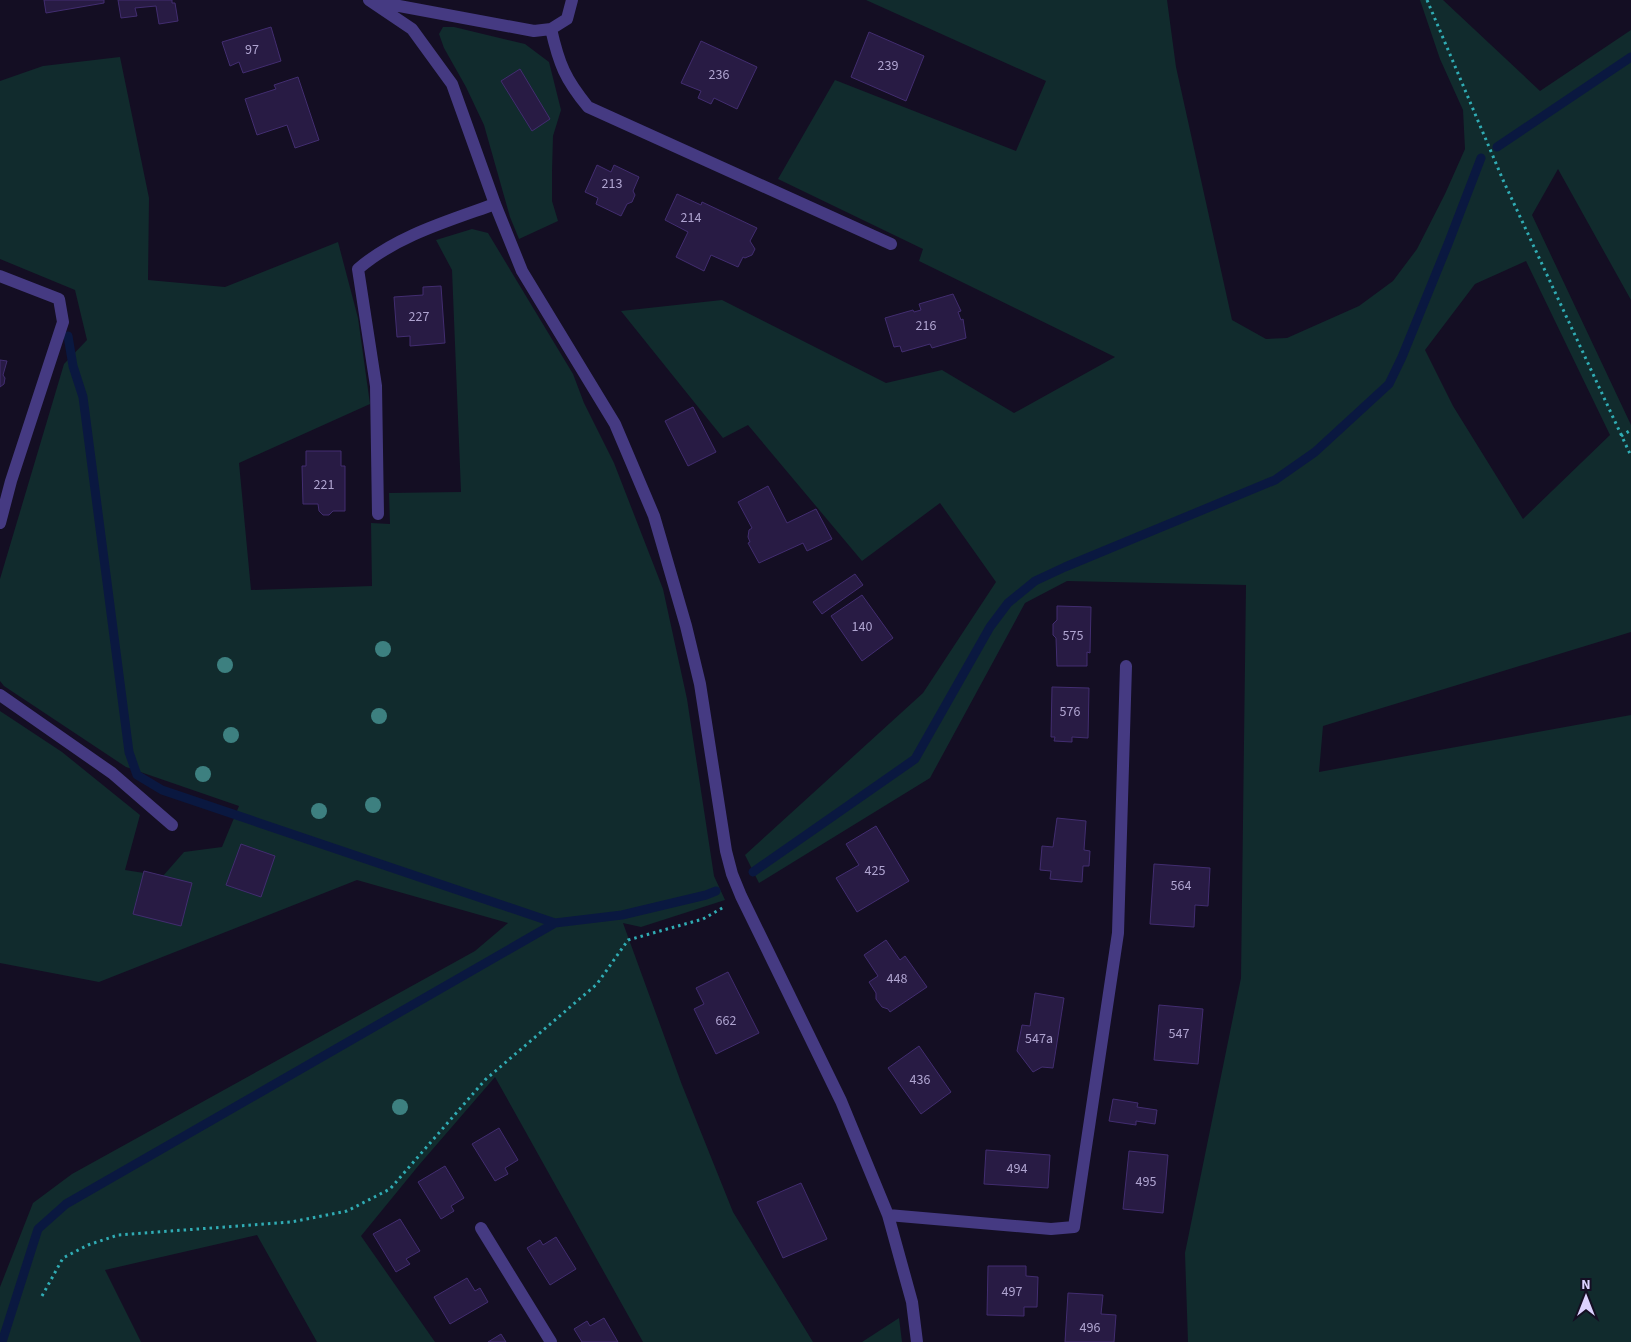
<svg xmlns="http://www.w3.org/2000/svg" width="1631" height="1342" font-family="'Source Sans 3',sans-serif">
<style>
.green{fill:#112b2d;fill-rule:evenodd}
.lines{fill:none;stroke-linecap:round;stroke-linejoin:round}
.stream{stroke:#0a1840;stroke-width:9}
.building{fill:#281b44;stroke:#422d70}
.path{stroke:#30acb4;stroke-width:3;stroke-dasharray:2.5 4;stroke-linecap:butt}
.minor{stroke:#453a82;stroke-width:12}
.tree{fill:#3d8080}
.labels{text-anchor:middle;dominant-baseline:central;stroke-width:4;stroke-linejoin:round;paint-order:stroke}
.number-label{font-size:14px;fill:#afa4d0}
</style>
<rect width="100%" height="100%" fill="#140e23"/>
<!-- green -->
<path class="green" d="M866,0H1167L1176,67L1232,320L1266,339L1287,338L1359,306L1393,281L1417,249L1445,194L1465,149L1463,110L1440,59L1420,0H1443L1540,91L1631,30V300L1558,169L1532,215L1631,425V632L1323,726L1319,772L1631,715V1342H1188L1185,1253L1241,978L1246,585L1067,581L1025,603L930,778L759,883L745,855L923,693L996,582L940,503L862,561L748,425L723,438L621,311L722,300L886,383L942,370L1014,413L1115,357L919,261L923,249L778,179L835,80L1016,151L1046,81ZM1526,261L1610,435L1523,519L1453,406L1425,350L1475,284Z
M443,27H454L525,44L549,62L561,110L553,136L552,171V201L558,221L519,239L510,217L484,125L466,87L444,48L439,34Z
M120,57L149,198L148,280L225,287L338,242L358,318L370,404L239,463L251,590L372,586L371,523L390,524L389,493L461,492L452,270L436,240L472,229L488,233L573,374L584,403L614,463L663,589L687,699L714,876L725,900L641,927L623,923L682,1085L733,1212L813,1342H643L495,1077L419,1165L361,1236L435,1342H317L257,1235L105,1270L141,1342H0V1287L33,1203L72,1174L475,951L508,923L357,880L99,982L0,963V711L62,752L140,815L125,870L163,876L184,852L222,847L239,806L126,767L4,686L0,681V579L64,364L87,340L75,290L0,259V81L43,66Z
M899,1318L902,1342H862Z"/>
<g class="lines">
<!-- stream -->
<path class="stream" d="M1497,147L1631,57
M68,336L73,366L83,397L129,752L137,775L162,790L555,923L622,915L706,895L716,891
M753,872L915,759L990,627L1008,603L1035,581L1065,567L1275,480L1315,452L1389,384L1402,357L1448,244L1481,158
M2,1342L38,1229L66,1204L555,923"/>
</g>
<!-- building -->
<path class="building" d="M44,0H104V3L46,13Z
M118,0H172V3H175L178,21L159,24L156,6L135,8L137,16L121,18Z
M271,27L281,61L243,73L239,62L230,66L222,42Z
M869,32L924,56L906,101L851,77Z
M701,41L757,67L737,109L714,98L711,104L698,98L701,91L681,83Z
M520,69L550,119L532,131L501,81Z
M298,77L319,140L295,148L287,125L257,135L245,99L276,89L274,85Z
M597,165L611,172L614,165L639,177L633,191L635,195L632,202L627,204L621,216L596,204L598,198L585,192Z
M677,194L701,205L702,202L757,228L750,241L755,249L752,255L745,258L743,257L738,267L711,255L704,271L676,257L688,232L665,220Z
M441,286L445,343L410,346V336L397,337L394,297L423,295V287Z
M953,294L961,311L958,312L961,320L963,319L966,338L932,348L930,344L902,352L900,346L894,347L885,318L913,310L914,312L921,310L919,304Z
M0,360L7,361L3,375L5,378L4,384L0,387Z
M693,407L716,452L688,466L665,421Z
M306,451H341V466H345V511H333L329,515H323L319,511L318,504H303L302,466H306Z
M768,486L787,523L816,509L832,539L807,551L803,543L759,563L748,543L750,542L748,537L749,530L752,528L738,502Z
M855,574L863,585L822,614L813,602Z
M862,595L893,638L862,661L831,616Z
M1057,606L1091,607L1090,653L1087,652V666H1057L1056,638L1053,635V624L1057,620Z
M1052,687L1089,688L1088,738L1072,737V742L1054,741L1055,737H1051Z
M1057,818L1086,821L1084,850L1090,851L1089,866H1083L1082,882L1050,879L1051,871L1040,870L1042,846L1053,847Z
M876,826L909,881L857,912L836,878L859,865L846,844Z
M241,844L275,856L261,897L226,885Z
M1154,864L1210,868L1208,906L1195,905L1194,927L1150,924Z
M144,871L192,883L181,926L133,914Z
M886,940L900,960L905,956L927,987L890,1012L888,1009L882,1007L876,999V993L869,982L878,976L864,955Z
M728,972L759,1033L716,1054L694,1009L704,1004L696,988Z
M1035,993L1064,998L1053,1068L1042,1067L1033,1072L1017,1051L1022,1025L1030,1026Z
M1159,1005L1203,1009L1198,1064L1154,1060Z
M919,1046L951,1092L921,1114L888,1068Z
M1113,1099L1138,1103L1137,1107L1157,1110L1155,1124L1136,1121V1125L1109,1121Z
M499,1128L518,1160L505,1168L508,1174L495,1181L472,1144Z
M986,1150L1050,1155L1048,1188L984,1184Z
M1129,1151L1168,1155L1163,1213L1123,1209Z
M445,1166L464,1198L451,1206L454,1211L441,1219L418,1182Z
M801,1183L827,1239L783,1258L757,1202Z
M400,1219L420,1251L406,1259L410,1264L396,1272L373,1234Z
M556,1237L576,1269L550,1285L527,1248L540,1240L543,1245Z
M988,1266H1026V1276L1038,1277L1037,1307H1024V1316L987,1315Z
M467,1278L475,1291L480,1288L488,1302L450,1324L434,1297Z
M1068,1293L1103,1295L1101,1314L1116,1315L1114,1342H1065Z
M604,1318L618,1342H582L574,1329L587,1321L590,1326Z
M501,1334L506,1342H488Z"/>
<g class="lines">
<!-- path -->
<path class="path" d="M1427,0L1503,180L1631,456
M1621,436L1631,430
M42,1296L63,1258L88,1245L118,1235L291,1222L347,1211L390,1189L485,1080L597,984L628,940L703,919L724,907"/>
<!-- minor -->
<path class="minor" d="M369,0L412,29L452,84L495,204L522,271L615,424L654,516L686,626L700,684L726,851L732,874L741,896L841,1101L888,1215L912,1302L917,1342
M378,2L534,31L551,29L567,19L572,0
M551,29C559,64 565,79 588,107L891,244
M0,276L59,299L63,322L11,481L0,523
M378,514L376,386L358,269C396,236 448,221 495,204
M0,695L112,773L172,825
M888,1215L1051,1229L1074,1227L1118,933L1126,666
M481,1228L551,1342"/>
</g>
<!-- trees -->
<g class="tree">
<circle cx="383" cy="649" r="8"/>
<circle cx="225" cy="665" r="8"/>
<circle cx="379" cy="716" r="8"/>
<circle cx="231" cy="735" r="8"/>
<circle cx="203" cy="774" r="8"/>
<circle cx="373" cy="805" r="8"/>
<circle cx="319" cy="811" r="8"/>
<circle cx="400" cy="1107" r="8"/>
</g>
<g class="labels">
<!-- number labels -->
<g class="number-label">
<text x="252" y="50">97</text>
<text x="888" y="66">239</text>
<text x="719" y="75">236</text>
<text x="612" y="184">213</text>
<text x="691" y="218">214</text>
<text x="419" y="317">227</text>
<text x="926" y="326">216</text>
<text x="324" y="485">221</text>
<text x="862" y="627">140</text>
<text x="1073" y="636">575</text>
<text x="1070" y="712">576</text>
<text x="875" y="871">425</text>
<text x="1181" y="886">564</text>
<text x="897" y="979">448</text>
<text x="726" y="1021">662</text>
<text x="1179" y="1034">547</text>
<text x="1039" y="1039">547a</text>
<text x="920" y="1080">436</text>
<text x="1017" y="1169">494</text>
<text x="1146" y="1182">495</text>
<text x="1012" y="1292">497</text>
<text x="1090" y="1328">496</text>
</g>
</g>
<!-- north arrow -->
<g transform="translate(1586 1297)" stroke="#140e23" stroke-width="4" paint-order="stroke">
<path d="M0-4L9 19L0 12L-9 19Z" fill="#dcd1fe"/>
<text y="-8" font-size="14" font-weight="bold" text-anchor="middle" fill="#dcd1fe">N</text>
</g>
</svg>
